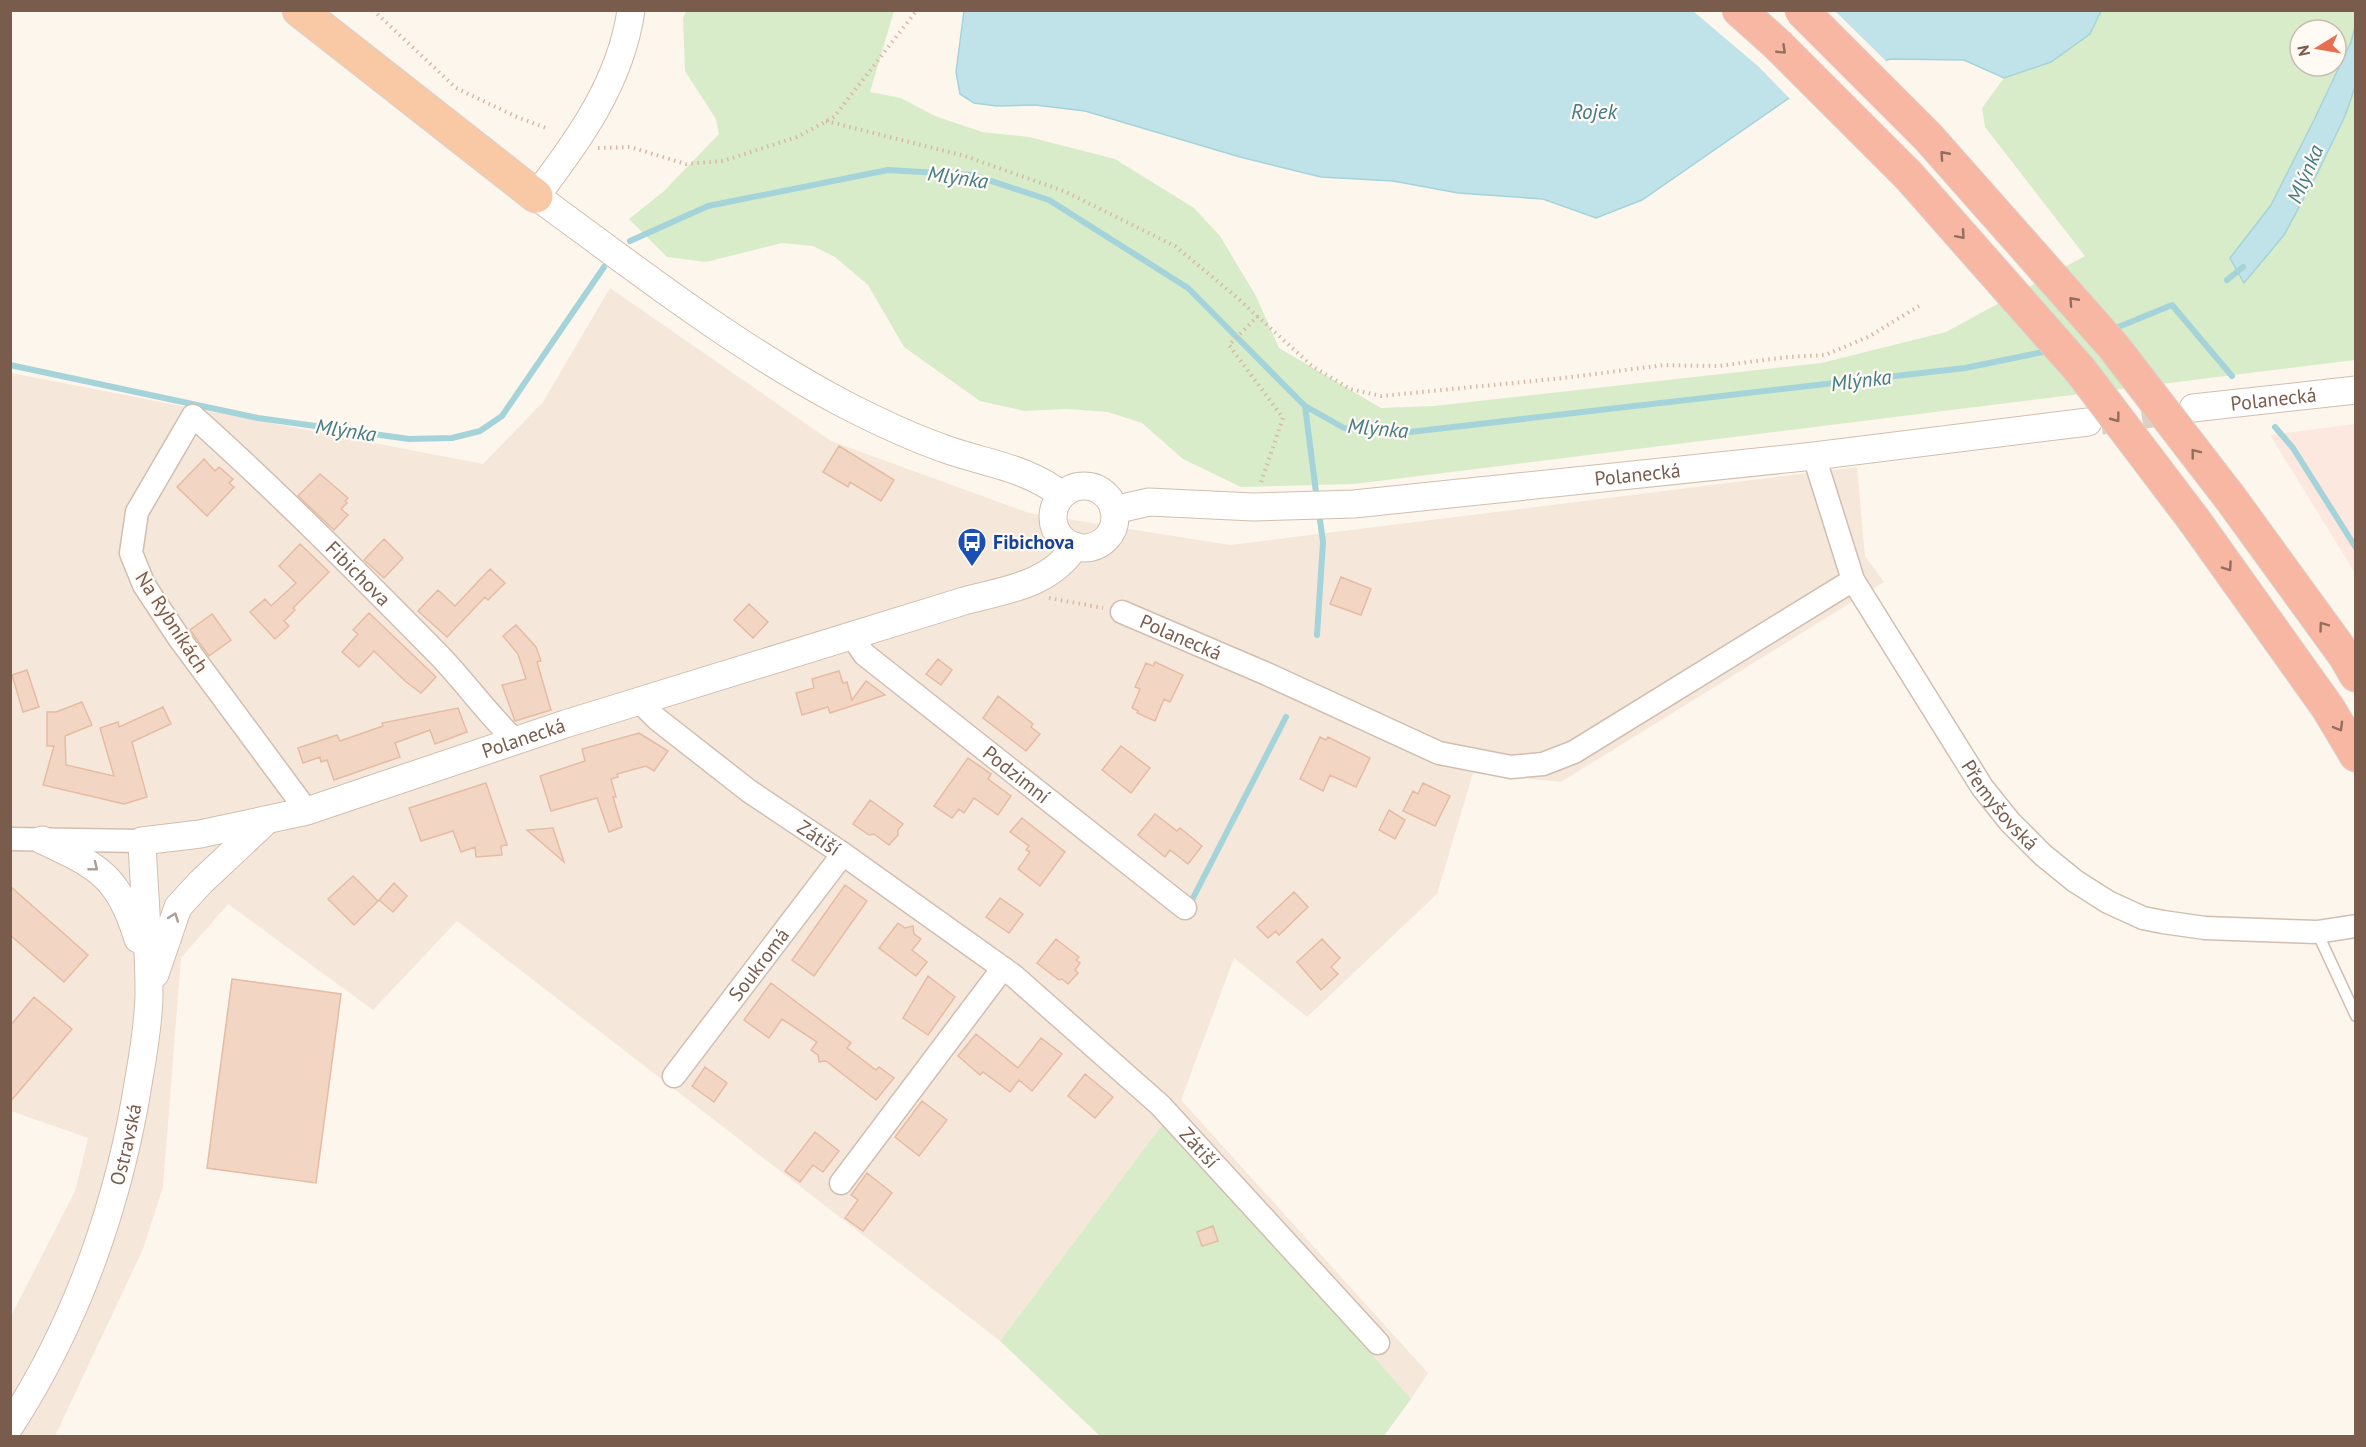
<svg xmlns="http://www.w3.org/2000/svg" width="2366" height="1447" font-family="'PT Sans',sans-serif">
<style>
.residential{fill:#f5e8da}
.commercial{fill:#fde8e0}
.green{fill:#d8ecc9;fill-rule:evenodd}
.water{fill:#bfe3e8;stroke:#a5d3da;stroke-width:1.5}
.pier{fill:#fdf6ec}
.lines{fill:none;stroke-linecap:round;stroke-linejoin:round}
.stream{stroke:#a5d3da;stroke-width:6}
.building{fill:#f3d5c3;stroke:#e6bba3;stroke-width:1.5}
.tertiary-tunnel{stroke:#dcd0c4;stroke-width:27;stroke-dasharray:27 14;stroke-linecap:butt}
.service-casing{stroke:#d1beb0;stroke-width:13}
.minor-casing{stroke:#d1beb0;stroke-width:25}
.tertiary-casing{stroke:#d1beb0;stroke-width:29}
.trunk-casing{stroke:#dad1cd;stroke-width:35}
.motorway-casing{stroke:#dad1cd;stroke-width:35}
.path{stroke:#d9b8a5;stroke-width:4;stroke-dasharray:1.5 4.5;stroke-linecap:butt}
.service{stroke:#fff;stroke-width:10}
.minor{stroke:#fff;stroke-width:22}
.tertiary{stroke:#fff;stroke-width:27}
.trunk{stroke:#f9c8a4;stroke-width:33}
.motorway{stroke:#f7b7a3;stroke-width:33}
.motorway-bridge-casing{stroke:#dad1cd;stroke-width:35;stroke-linecap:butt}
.motorway-bridge{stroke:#f7b7a3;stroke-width:33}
.oneway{stroke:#936e5e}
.oneway2{stroke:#af9d94}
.labels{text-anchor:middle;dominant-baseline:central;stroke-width:4.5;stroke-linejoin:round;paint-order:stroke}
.street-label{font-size:20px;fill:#7a5c4d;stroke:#fffaf3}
.transit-label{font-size:20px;font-weight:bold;fill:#164399;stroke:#fffaf3;text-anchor:start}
.water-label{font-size:21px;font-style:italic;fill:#437c86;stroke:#fffaf3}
</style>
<rect width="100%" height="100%" fill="#fdf6ec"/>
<!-- residential -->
<path class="residential" d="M610,288L831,441L1029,513L1230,545L1857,467L1865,556L1884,582L1561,782L1473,773L1437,894L1307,1017L1234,958L1181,1100L1428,1373L1411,1399L1166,1121L1000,1341L457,921L373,1010L228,904L181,958L163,1187L143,1249L55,1436H11L10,1318L75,1191L88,1138L11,1111V373L483,464L543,402Z"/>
<!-- commercial -->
<path class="commercial" d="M2355,424H2356L2355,573L2270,435Z"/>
<!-- green -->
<path class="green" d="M686,11H894L870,92L901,98L935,116L982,132L1029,137L1115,159L1194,208L1220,236L1256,296L1279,348L1381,408L1434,406L1821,363L1946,332L2085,256L1985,127L1982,108L2004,78L2051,62L2090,34L2101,11H2355V26L2351,41L2314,120L2271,205L2230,258L2284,235L2316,176L2345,116L2355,87V360L1354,484L1241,487L1183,459L1142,423L1108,412L1067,409L1025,411L980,401L904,347L868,285L835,257L813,246L782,243L706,262L667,257L629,219L663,192L719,134L716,119L685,71L683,18ZM2300,30H2336V66H2300Z
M1166,1120L1411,1399L1384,1436H1100L1000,1341Z"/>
<!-- water -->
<path class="water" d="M964,11H2101L2090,34L2051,62L2004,78L1964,60L1890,59L1792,96L1642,200L1596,218L1543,199L1458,193L1393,181L1321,177L1240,157L1085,111L1035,105L997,106L974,103L960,94L956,72Z
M2355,26V87L2345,116L2316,176L2284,235L2244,283L2230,258L2271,205L2314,120L2351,42Z"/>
<!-- pier -->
<path class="pier" d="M1693,11H1835L1888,63L1791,100L1759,67Z"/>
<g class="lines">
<!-- stream -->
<path class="stream" d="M630,241L708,206L888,170L973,175L1049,200L1188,288L1305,406L1344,428L1410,432L1965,368L2048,351
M2227,280L2243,267
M2111,330L2172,305L2232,376
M10,365L258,418L409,439L452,438L480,431L502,416L604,267
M1305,406L1317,500
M2275,427L2293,448L2356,548
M1317,635L1323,542L1319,513
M1192,900L1286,717"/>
</g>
<!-- building -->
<path class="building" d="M839,446L894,480L881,501L850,482L848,487L823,472Z
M204,459L215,471L219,467L233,479L229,483L234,487L207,516L177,487Z
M320,474L348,498L345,501L347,503L341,509L348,515L334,530L298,496Z
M384,539L403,558L384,578L364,560Z
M300,544L329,572L293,608L295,610L284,621L289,626L275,639L250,612L265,599L271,606L296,583L279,566Z
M490,569L505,583L488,600L485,597L447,637L418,611L438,590L455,606Z
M1341,577L1371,589L1361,615L1330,604Z
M749,604L768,622L753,638L734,620Z
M369,613L436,677L421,693L405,681L374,651L359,667L342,652L358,634L353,630Z
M212,614L231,640L209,656L190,630Z
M516,625L536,647L541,661L537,662L551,710L515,721L502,685L526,679L518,654L503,636Z
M938,659L952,670L941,685L926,674Z
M1155,662L1183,675L1170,702L1164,699L1155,721L1137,713L1138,711L1132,708L1140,689L1135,687L1146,663L1153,666Z
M27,670L39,707L23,712L12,675Z
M839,671L843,683L847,682L852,700L866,681L885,695L830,713L828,707L802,715L796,693L814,688L812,679Z
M998,696L1033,724L1031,727L1040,734L1026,751L983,718Z
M82,702L92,725L65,736L66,765L114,776L100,728L118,722L119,727L163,707L171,724L132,742L147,797L124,804L43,785L54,746H47V712H56Z
M458,708L467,732L435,744L430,730L395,743L400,757L334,780L327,760L321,762L320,757L303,763L298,748L337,735L340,741L383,726L382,723Z
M639,733L668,751L654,771L646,766L617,774L618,777L611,779L616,797H613L622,827L609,832L597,798L551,811L540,776L585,761L582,749Z
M1320,737L1326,740L1328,737L1370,758L1356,787L1330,775L1323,791L1300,779Z
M1121,746L1150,768L1131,793L1102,770Z
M968,758L991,774L988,779L1011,796L998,815L974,798L964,813L959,809L952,818L934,806Z
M486,783L507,845L501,846L502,855L476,857L475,847L461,852L453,831L421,841L409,808Z
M1423,783L1450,796L1435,826L1403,811L1413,791L1418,794Z
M870,800L903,824L898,830V835L889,845L874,834L869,835L853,824Z
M1389,810L1405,820L1395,839L1379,830Z
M1155,814L1177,831L1180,828L1202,846L1188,864L1170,850L1165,857L1138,835Z
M1022,818L1065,852L1040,886L1018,869L1030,852L1026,850L1029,846L1010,832Z
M553,828L564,862L527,830Z
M353,876L378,901L354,925L328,899Z
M394,883L407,896L393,912L379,900Z
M845,885L867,901L814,976L792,960Z
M10,886L88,955L64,982L10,935Z
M1294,892L1308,907L1279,935L1276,931L1268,938L1257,927Z
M1000,898L1023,914L1009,933L986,917Z
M898,923L905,928L913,926L914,934L921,939L912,950L927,962L916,976L879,948Z
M1056,939L1079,957L1076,960L1080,963L1075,970L1078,973L1068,984L1062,979L1059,980L1037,963Z
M1322,939L1340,958L1331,967L1338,974L1321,990L1297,962Z
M928,976L955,997L928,1035L903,1018Z
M232,979L341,994L316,1183L207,1168Z
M771,983L851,1043L847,1048L876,1070L879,1067L894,1078L876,1100L826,1061L819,1062L818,1055L811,1050L817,1042L782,1019L769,1038L744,1020Z
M34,997L72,1029L10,1102V1026Z
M976,1034L1018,1068L1041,1038L1062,1054L1032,1091L1019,1080L1010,1092L983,1072L980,1075L958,1056Z
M705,1067L727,1083L714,1102L692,1086Z
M1085,1074L1113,1097L1095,1118L1068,1096Z
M922,1101L947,1120L919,1156L895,1137Z
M815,1132L839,1151L823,1172L813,1165L800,1182L785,1171Z
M867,1173L892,1193L863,1231L845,1218L858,1200L851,1195Z
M1213,1226L1218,1241L1202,1246L1197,1232Z"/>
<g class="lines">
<!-- tertiary-tunnel -->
<path class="tertiary-tunnel" d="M2101,421L2182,410"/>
<!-- service casing -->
<g class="service-casing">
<path id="service" d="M2317,932L2356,1016"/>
</g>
<!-- minor casing -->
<g class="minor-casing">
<g id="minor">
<path id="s1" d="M1814,456L1853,580L1982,787L2010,822L2043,855L2075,881L2108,902L2143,918L2163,922L2205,928L2317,932L2356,926"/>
<path id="s2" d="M1122,612L1267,674L1439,753L1511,767L1543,764L1574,752L1853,580"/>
<path id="s3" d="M852,636L864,654L1185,908"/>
<path id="s4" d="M640,702L657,719L749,791L843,854L1014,976L1160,1105L1378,1343"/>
<path id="s5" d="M307,811L179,638L144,585L131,553L137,512L193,416C277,491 357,572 436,652C464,680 486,713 515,740"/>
<path d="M10,839L142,841"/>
<path id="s6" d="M674,1076L843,854"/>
<path d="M841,1183L1003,968"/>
</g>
</g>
<!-- tertiary casing -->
<g class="tertiary-casing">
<g id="tertiary">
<path d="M631,10C621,82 578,141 536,196C636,269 734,346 844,404C877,421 913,438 948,450C985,463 1031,469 1061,495"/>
<path id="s7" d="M2193,408L2356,390"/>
<circle cx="1084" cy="517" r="31"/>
<path id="s8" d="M1114,510L1149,502L1253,507L1354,504L1814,456L2088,422"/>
<path d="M42,840C100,867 118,876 138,939"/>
<path d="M155,974L178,907L201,882L266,821"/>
<path id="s9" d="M10,1426C78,1321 120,1200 139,1078C144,1050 149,1020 149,992C149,942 144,891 142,841L200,834L307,811L565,724L964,601C1005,590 1051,585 1075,546"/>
</g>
</g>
<!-- trunk casing -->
<g class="trunk-casing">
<path id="trunk" d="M299,10L536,196"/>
</g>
<!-- motorway casing -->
<g class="motorway-casing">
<path id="motorway" d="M1739,10L1778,45L1909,176L2081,371
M2231,499L2345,656L2356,675
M2194,520L2328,708L2356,755"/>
</g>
<!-- path -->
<path class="path" d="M373,10L456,88L517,117L549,129
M826,121L965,156L1066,192L1175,246L1234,295L1312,366L1350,389L1381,396L1564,378L1664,365L1718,366L1788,357L1825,355L1868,337L1919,306
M598,148L630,147L686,164L723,161L797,137L834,117L917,10
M1258,316L1229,345L1283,418L1260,485
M1049,598L1103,608"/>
<!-- service -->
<use href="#service" class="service"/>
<!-- minor -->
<use href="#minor" class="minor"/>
<!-- tertiary -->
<use href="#tertiary" class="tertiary"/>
<!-- trunk -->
<use href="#trunk" class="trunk"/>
<!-- motorway -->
<use href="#motorway" class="motorway"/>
<!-- motorway-bridge casing -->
<g class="motorway-bridge-casing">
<path id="motorway-bridge" d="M1801,10L1928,137L2113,346L2231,499
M2081,371L2194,520"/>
</g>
<!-- motorway-bridge -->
<use href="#motorway-bridge" class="motorway-bridge"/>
</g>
<!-- one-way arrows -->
<defs><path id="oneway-chevron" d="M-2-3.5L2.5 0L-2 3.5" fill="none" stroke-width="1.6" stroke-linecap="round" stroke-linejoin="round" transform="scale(1.5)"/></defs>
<g class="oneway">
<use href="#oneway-chevron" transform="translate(1782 50) rotate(44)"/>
<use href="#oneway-chevron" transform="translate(1944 155) rotate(-132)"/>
<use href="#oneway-chevron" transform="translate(1961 235) rotate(49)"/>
<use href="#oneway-chevron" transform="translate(2073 301) rotate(-132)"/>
<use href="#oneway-chevron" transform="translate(2116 418) rotate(53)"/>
<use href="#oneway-chevron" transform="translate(2195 453) rotate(-128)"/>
<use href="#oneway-chevron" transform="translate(2228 567) rotate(55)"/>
<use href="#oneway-chevron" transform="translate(2323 626) rotate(-126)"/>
<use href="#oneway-chevron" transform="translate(2339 727) rotate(60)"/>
</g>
<g class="oneway2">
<use href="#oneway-chevron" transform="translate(94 867) rotate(39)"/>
<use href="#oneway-chevron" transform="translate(174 917) rotate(-70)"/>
</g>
<!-- icons -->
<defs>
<g id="bus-pin" transform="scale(1.5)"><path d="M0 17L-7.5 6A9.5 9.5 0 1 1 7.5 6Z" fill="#1a4fb4" stroke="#fffaf3"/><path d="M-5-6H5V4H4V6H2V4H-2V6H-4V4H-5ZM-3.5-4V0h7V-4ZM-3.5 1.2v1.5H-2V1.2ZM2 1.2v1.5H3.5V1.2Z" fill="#fff"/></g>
</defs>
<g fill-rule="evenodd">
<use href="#bus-pin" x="972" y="542"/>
</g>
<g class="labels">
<!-- street labels -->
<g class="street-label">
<text stroke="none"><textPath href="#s7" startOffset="81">Polanecká</textPath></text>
<text stroke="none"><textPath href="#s8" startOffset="526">Polanecká</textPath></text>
<text stroke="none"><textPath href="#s5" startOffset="694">Fibichova</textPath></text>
<text transform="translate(172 622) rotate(57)">Na Rybníkách</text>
<text stroke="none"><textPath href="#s2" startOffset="64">Polanecká</textPath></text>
<text stroke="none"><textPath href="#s9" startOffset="1008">Polanecká</textPath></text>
<text stroke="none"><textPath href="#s3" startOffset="216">Podzimní</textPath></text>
<text stroke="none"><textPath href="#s1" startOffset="399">Přemyšovská</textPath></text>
<text stroke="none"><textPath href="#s4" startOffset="225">Zátiší</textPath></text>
<text stroke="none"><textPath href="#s6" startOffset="140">Soukromá</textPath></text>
<text stroke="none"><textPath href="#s9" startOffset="306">Ostravská</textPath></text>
<text stroke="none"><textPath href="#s4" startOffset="717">Zátiší</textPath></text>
</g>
<!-- transit labels -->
<g class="transit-label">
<text x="993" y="542">Fibichova</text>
</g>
<!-- water labels -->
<g class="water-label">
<text x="1594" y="111">Rojek</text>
<text transform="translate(2305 174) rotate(-67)">Mlýnka</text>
<text transform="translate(958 177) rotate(8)">Mlýnka</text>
<text transform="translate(1861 380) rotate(-7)">Mlýnka</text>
<text transform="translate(1378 428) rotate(5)">Mlýnka</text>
<text transform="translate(346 430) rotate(8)">Mlýnka</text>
</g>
</g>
<!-- border -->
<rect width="2366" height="1447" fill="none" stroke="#7a5c4d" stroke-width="24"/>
<!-- north arrow -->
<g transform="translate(2318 48) rotate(259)"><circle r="28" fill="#fffaf3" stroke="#cabbb1" stroke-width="1.5"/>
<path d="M0-4.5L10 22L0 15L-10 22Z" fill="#e76f51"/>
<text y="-9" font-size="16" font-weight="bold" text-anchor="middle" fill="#7a5c4d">N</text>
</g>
</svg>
